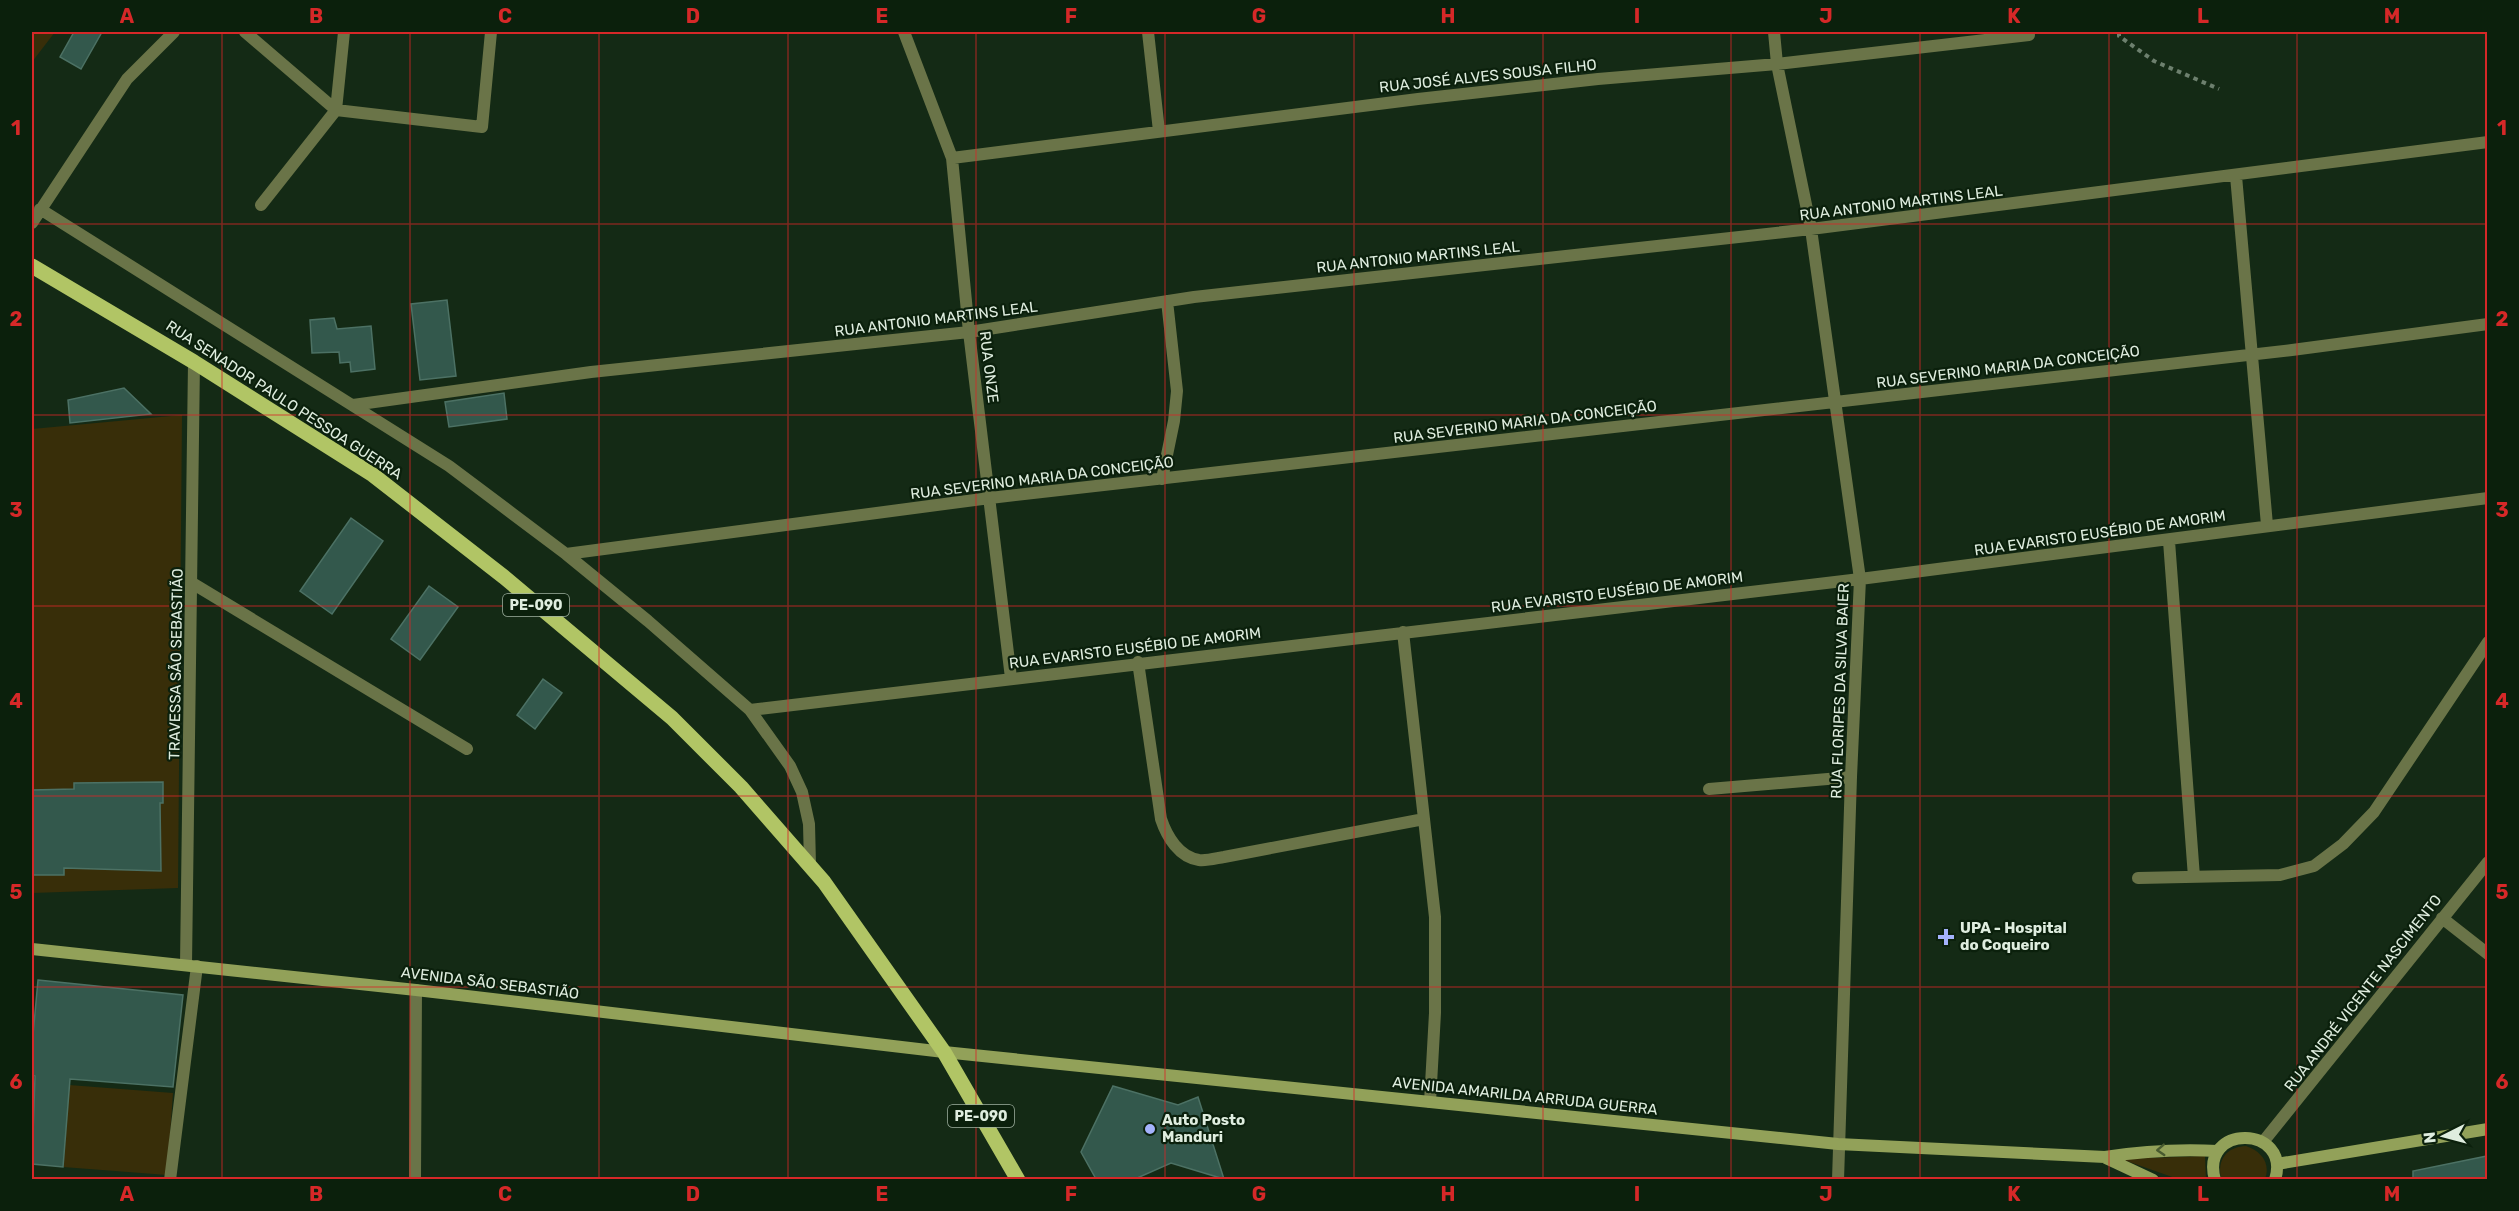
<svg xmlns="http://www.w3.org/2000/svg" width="2519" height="1211" font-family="Rubik,sans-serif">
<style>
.green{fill:#382e09}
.building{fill:#33584c;stroke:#4c7164;stroke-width:1.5}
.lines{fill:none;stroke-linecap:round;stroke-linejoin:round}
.path{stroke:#6d806e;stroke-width:4;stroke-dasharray:4.5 4.5;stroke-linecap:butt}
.minor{stroke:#6a7448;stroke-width:12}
.secondary{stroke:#92a159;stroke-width:12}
.primary{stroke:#b1c565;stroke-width:15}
.oneway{stroke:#485a2f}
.grid{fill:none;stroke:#d62828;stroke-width:1.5;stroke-opacity:0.55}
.poi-dot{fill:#a4b2fc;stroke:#0b200c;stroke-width:2}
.labels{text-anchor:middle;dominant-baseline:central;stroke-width:4.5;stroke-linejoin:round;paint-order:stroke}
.shield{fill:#0b200c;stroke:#9fb0a0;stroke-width:1.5}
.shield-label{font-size:14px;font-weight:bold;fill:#dfeddf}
.street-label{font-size:15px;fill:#dfeddf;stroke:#0b200c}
.poi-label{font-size:15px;font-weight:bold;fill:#dfeddf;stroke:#0b200c;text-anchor:start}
.neatline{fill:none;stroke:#d62828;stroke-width:2}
.grid-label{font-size:20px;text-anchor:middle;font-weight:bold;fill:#d62828}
</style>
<rect width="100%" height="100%" fill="#142a15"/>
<!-- green -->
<path class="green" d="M32,32H55L32,62Z
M182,415L178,888L32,893V429Z
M69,1085L173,1093L167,1175L63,1167Z
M2246,1146C2261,1151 2271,1163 2265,1179H2221C2217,1160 2226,1147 2246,1146Z
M2205,1156L2206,1179H2178L2121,1159Z"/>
<!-- building -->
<path class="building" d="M74,32H102L81,69L60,57Z
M447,300L456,376L420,380L411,304Z
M334,318L337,329L371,326L375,369L351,372L350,362L340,363L339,352L312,353L310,320Z
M124,388L151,414L70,423L68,400Z
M504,393L507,419L449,427L445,402Z
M351,518L383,541L332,614L300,591Z
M429,586L458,607L420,660L391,639Z
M543,679L562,693L535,729L517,715Z
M163,782V803H160L161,871L64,868V875H32V790L74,789V783Z
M38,980L183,995L173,1087L70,1079L63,1167L32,1164L35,1076L32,1075V1046Z
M1113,1086L1178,1105L1198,1097L1224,1179L1171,1163L1135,1179H1096L1081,1152Z
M2487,1156V1179H2413V1171Z"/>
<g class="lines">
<!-- path -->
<path class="path" d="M2119,32V36L2154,61L2219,89"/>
<!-- minor -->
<path class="minor" d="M245,32L336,110L482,127L491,32
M904,32L952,158L969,332L1011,678
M1148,32L1159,131
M1774,32L1777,64L1811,229L1860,579L1851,777L1838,1180
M952,158L1418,99L1598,79L1777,64L2029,35
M2236,176L2267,525
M261,205L336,110L344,32
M40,209L449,466L566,554L648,621L750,710L790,766L802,792L809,824L810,865
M32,223L127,79L174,32
M353,405L591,372L969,332L1194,297L1811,229L2488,142
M1162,479L1174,421L1177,391L1167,301
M2169,541L2194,877
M566,554L990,498L2292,350L2488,324
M192,583L467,749
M1403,632L1435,917V1013L1430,1102
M1138,662L1161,819C1167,837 1179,857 1199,860C1207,861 1217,858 1224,857L1424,819
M750,710L1860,579L2488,498
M1709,789L1851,777
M2138,878L2280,875L2314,866L2343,844L2374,812L2488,642
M2442,918L2488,954
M186,965L194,362
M2263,1142L2488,862
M170,1180L197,966
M415,1180L416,990"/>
<!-- secondary -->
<path class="secondary" d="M32,949L416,990L944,1052L1838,1144L2105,1157C2143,1151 2179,1149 2218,1151
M2106,1158L2153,1180
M2277,1164L2488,1129
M2215,1180C2199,1123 2292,1125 2275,1180"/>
<!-- primary -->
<path class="primary" d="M32,266L194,362L373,475L504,577L672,718L741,787L824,882L944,1052L1018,1180"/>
</g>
<!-- one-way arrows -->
<defs><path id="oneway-chevron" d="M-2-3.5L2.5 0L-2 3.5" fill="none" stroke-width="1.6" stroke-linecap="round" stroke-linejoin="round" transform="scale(1.5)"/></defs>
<use class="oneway" href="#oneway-chevron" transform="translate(2161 1150) rotate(177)"/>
<!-- grid -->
<path class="grid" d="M222,32V1180M410,32V1180M599,32V1180M788,32V1180M976,32V1180M1165,32V1180M1354,32V1180M1543,32V1180M1731,32V1180M1920,32V1180M2109,32V1180M2297,32V1180M32,224H2488M32,415H2488M32,606H2488M32,796H2488M32,987H2488"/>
<!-- markers -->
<g class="poi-dot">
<path d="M1943 928h6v6h6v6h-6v6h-6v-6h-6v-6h6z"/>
<circle cx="1150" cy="1129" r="6"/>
</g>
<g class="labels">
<!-- shield labels -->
<g class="shield">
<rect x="503" y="594" width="66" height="22" rx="4.5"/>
<rect x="948" y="1105" width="66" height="22" rx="4.5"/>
</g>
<g class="shield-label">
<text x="536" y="605">PE-090</text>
<text x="981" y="1116">PE-090</text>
</g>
<!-- street labels -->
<g class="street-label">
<text transform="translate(1488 76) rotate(-6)">RUA JOSÉ ALVES SOUSA FILHO</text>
<text transform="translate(1901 203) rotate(-7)">RUA ANTONIO MARTINS LEAL</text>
<text transform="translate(1418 257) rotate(-6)">RUA ANTONIO MARTINS LEAL</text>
<text transform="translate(936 319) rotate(-7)">RUA ANTONIO MARTINS LEAL</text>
<text transform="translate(989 367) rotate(83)">RUA ONZE</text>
<text transform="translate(2008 367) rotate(-7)">RUA SEVERINO MARIA DA CONCEIÇÃO</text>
<text transform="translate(284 400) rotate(33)">RUA SENADOR PAULO PESSOA GUERRA</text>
<text transform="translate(1525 422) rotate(-7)">RUA SEVERINO MARIA DA CONCEIÇÃO</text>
<text transform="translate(1042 478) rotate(-7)">RUA SEVERINO MARIA DA CONCEIÇÃO</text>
<text transform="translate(2100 533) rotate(-8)">RUA EVARISTO EUSÉBIO DE AMORIM</text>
<text transform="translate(1617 592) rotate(-7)">RUA EVARISTO EUSÉBIO DE AMORIM</text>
<text transform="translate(1135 648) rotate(-7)">RUA EVARISTO EUSÉBIO DE AMORIM</text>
<text transform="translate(176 664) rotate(-89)">TRAVESSA SÃO SEBASTIÃO</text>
<text transform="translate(1840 691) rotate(-88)">RUA FLORIPES DA SILVA BAIER</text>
<text transform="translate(490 983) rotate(7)">AVENIDA SÃO SEBASTIÃO</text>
<text transform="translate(2363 993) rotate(-52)">RUA ANDRÉ VICENTE NASCIMENTO</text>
<text transform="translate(1525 1096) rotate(6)">AVENIDA AMARILDA ARRUDA GUERRA</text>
</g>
<!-- poi labels -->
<g class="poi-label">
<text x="1960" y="928">UPA - Hospital<tspan x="1960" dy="17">do Coqueiro</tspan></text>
<text x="1162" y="1120">Auto Posto<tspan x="1162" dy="17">Manduri</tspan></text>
</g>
</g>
<!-- border -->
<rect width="2519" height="1211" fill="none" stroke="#0b200c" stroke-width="66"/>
<!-- north arrow -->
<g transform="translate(2444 1136) rotate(264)" stroke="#0b200c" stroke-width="4.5" paint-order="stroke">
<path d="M0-4.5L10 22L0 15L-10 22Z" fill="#dfeddf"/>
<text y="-9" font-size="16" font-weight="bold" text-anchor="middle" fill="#dfeddf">N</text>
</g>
<rect x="33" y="33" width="2453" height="1145" class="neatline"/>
<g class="grid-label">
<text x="127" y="23">A</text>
<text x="316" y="23">B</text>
<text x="505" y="23">C</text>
<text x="693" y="23">D</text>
<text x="882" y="23">E</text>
<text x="1071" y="23">F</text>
<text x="1259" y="23">G</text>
<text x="1448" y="23">H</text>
<text x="1637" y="23">I</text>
<text x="1826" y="23">J</text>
<text x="2014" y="23">K</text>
<text x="2203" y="23">L</text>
<text x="2392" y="23">M</text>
<text x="16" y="135">1</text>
<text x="2502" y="135">1</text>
<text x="16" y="326">2</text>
<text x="2502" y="326">2</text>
<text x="16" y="517">3</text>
<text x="2502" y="517">3</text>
<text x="16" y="708">4</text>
<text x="2502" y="708">4</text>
<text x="16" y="899">5</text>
<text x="2502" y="899">5</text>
<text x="16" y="1089">6</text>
<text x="2502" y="1089">6</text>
<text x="127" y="1201">A</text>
<text x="316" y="1201">B</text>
<text x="505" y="1201">C</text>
<text x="693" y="1201">D</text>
<text x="882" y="1201">E</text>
<text x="1071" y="1201">F</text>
<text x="1259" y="1201">G</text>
<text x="1448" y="1201">H</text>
<text x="1637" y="1201">I</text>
<text x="1826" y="1201">J</text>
<text x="2014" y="1201">K</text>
<text x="2203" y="1201">L</text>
<text x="2392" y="1201">M</text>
</g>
</svg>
